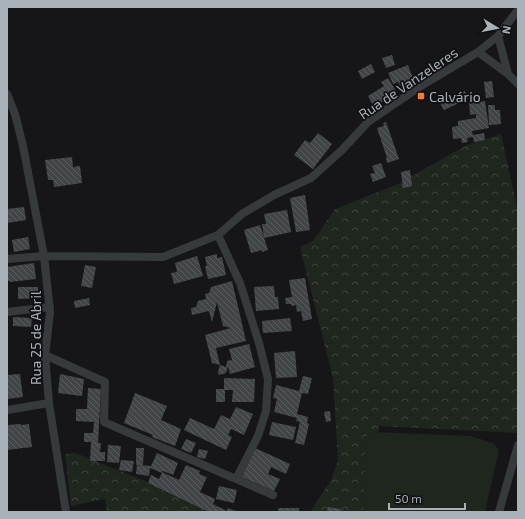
<svg xmlns="http://www.w3.org/2000/svg" width="525" height="519" font-family="'Exo 2',sans-serif">
<style>
.forest{fill:url(#forest-crowns)}
.garden{fill:#1f261e}
.building{fill:url(#building-back-hatch)}
.lines{fill:none;stroke-linecap:round;stroke-linejoin:round}
.street{stroke:#373a3d;stroke-width:8}
.poi-dot{fill:#f47c32;stroke:#111113;stroke-width:1.5}
.labels{text-anchor:middle;dominant-baseline:central;stroke-width:3.5;stroke-linejoin:round;paint-order:stroke}
.street-label{font-size:14px;fill:#a8b1b8;stroke:#111113}
.poi-label{font-size:14px;fill:#a8b1b8;stroke:#111113;text-anchor:start}
</style>
<defs>
<pattern id="forest-crowns" width="20" height="18" patternUnits="userSpaceOnUse"><rect width="20" height="18" fill="#1f261e"/><path d="M2 6a3 3 0 1 1 6 0M12 15a3 3 0 1 1 6 0" fill="none" stroke="#3d433d"/></pattern>
<pattern id="building-back-hatch" width="6" height="6" patternUnits="userSpaceOnUse"><rect width="6" height="6" fill="#424548"/><path d="M-1 5l2 2M0 0l6 6M5-1l2 2" fill="none" stroke="#5a5d60"/></pattern>
</defs>
<rect width="100%" height="100%" fill="#161618"/>
<!-- forest -->
<path class="forest" d="M501,134L518,212V433L379,426L377,439L371,512H310L331,480L338,461L333,378L300,247L313,241L335,209L398,184L467,145Z
M75,453L175,493L215,512H107L105,499L71,506L65,454Z"/>
<!-- garden -->
<path class="garden" d="M371,432L470,436L493,443L499,450L485,512H363L366,436Z"/>
<!-- building -->
<path class="building" d="M392,55L395,65L386,68L382,58Z
M371,64L375,72L362,79L358,71Z
M408,65L414,81L400,86L398,82L393,84L388,73Z
M388,78L397,93L374,107L368,96L384,86L381,82Z
M492,81L494,97L486,98L484,82Z
M465,91L468,99L444,110L440,103Z
M485,101L489,128L472,131L473,135L484,133L485,140L474,142L473,137L467,138L468,142L462,143L461,138L453,139L452,127L458,126V121L476,118V114L470,115L469,103Z
M488,105H495V110H500L501,124L489,125Z
M386,122L399,159L387,163L386,158H387L377,128L384,126L383,123Z
M318,133L332,144L313,169L294,155L305,140L310,143Z
M72,157L73,167L80,166L82,183L54,187L53,180H48L45,160Z
M381,163L386,177L373,182L370,174L375,173L372,166Z
M410,170L412,186L403,188L401,172Z
M305,195L310,230L296,232L290,198Z
M24,207L26,220L7,223V209Z
M287,210L291,232L264,238L262,224H266L264,214Z
M260,225L268,250L262,252V250L251,253L244,230Z
M28,237L30,249L14,252L12,240Z
M217,254V258L222,257L226,275L208,279L205,266H207L205,257Z
M197,256L203,276L174,284L171,273L177,272L175,263Z
M34,263L36,279L10,282V281H7V267Z
M85,265L96,267L92,288L81,286Z
M305,278L312,319L303,321L301,311L297,312L296,305L292,306L291,304H286L285,298L292,297L289,280Z
M232,281L246,341L216,348L220,365L212,363L205,335L231,328L223,326L217,302L212,322L209,311L192,315L191,308L196,307L198,301L206,299L205,294L209,293L211,287Z
M274,286L275,297H278L279,309L256,311L254,287Z
M18,287H38V298L18,299Z
M89,298L90,305L75,308L74,301Z
M13,317L32,318L31,327L13,326Z
M290,318L292,331L263,333L262,321Z
M249,344L255,367L230,374L228,366L226,373L219,375L218,372L220,365L226,367L227,361L232,360L229,349Z
M295,351L297,377L276,378L274,353Z
M20,374L23,397L7,399V375Z
M60,374L84,379L82,396L58,393Z
M303,376L312,378L308,394L302,393L297,414L308,417L307,423L309,424L304,445L295,443L300,422L296,421L297,418L274,412L277,399L273,398L276,385L299,391Z
M224,378L255,379L254,402H232L233,390H225V402H216V389H224Z
M88,388L101,389L98,443H101L100,452H105V461H90L91,442H84V433H93L94,422L76,421V409H87Z
M135,393L167,406L161,420L181,429L175,446L152,437L153,435L124,423Z
M236,407L253,414L244,435L231,429L228,435L232,437L226,450L184,430L190,418L214,429L221,415L230,419Z
M330,411L331,421L326,422L324,412Z
M272,422L296,427L293,440L269,435Z
M21,424V425L29,424L32,447L7,450V425Z
M186,439L196,443L191,453L181,449Z
M108,445L121,446L119,463L107,462Z
M136,448H144L143,465H137L151,466L157,453L178,463L173,475L163,471L162,472L179,480L186,465L200,471L199,474L207,477L200,492L215,499L213,504L227,511L228,508L238,512H209L148,483L151,475L159,479L162,473L150,468L149,476L136,474L137,465H136Z
M255,448L290,464L286,474L271,467L268,474L280,479L274,491L242,477Z
M199,449L208,451L205,459L197,457Z
M121,460L134,461L132,472L119,470Z
M219,486L237,490L234,503L216,499Z
M328,507L341,509L340,512H327Z
M278,508H299V512H278Z"/>
<g class="lines">
<!-- street -->
<path class="street" d="M498,36L508,74
M478,52L508,74L518,84
M7,94L15,114L23,146L44,256L50,312L45,355L49,403L66,512
M218,235L240,283L259,343L268,379L266,411L258,436L236,479
M7,259L44,256L163,257L218,235L242,214L274,195L311,178L342,150L368,122L421,86L478,52L498,36L518,10
M7,312L50,307
M45,355L105,382L104,422L273,495
M7,410L49,403
M499,512L518,445"/>
</g>
<!-- markers -->
<rect class="poi-dot" x="417" y="92" width="8" height="8" rx="2"/>
<g class="labels">
<!-- street labels -->
<g class="street-label">
<text transform="translate(408 83) rotate(-34)">Rua de Vanzeleres</text>
<text transform="translate(35 338) rotate(-90)">Rua 25 de Abril</text>
</g>
<!-- poi labels -->
<g class="poi-label">
<text x="429" y="96">Calvário</text>
</g>
</g>
<!-- border -->
<rect width="525" height="519" fill="none" stroke="#a8b1b8" stroke-width="16"/>
<!-- north arrow -->
<g transform="translate(497 28) rotate(100)" stroke="#111113" stroke-width="3" paint-order="stroke">
<path d="M0-3L7 15L0 10L-7 15Z" fill="#a8b1b8"/>
<text y="-6" font-size="11" font-weight="bold" text-anchor="middle" fill="#a8b1b8">N</text>
</g>
<!-- scale -->
<path d="M389 503v6h76v-6" fill="none" stroke="#a8b1b8" stroke-width="2"/>
<text x="395" y="503" font-size="12" fill="#a8b1b8" stroke="#111113" stroke-width="3" paint-order="stroke">50 m</text>
</svg>
